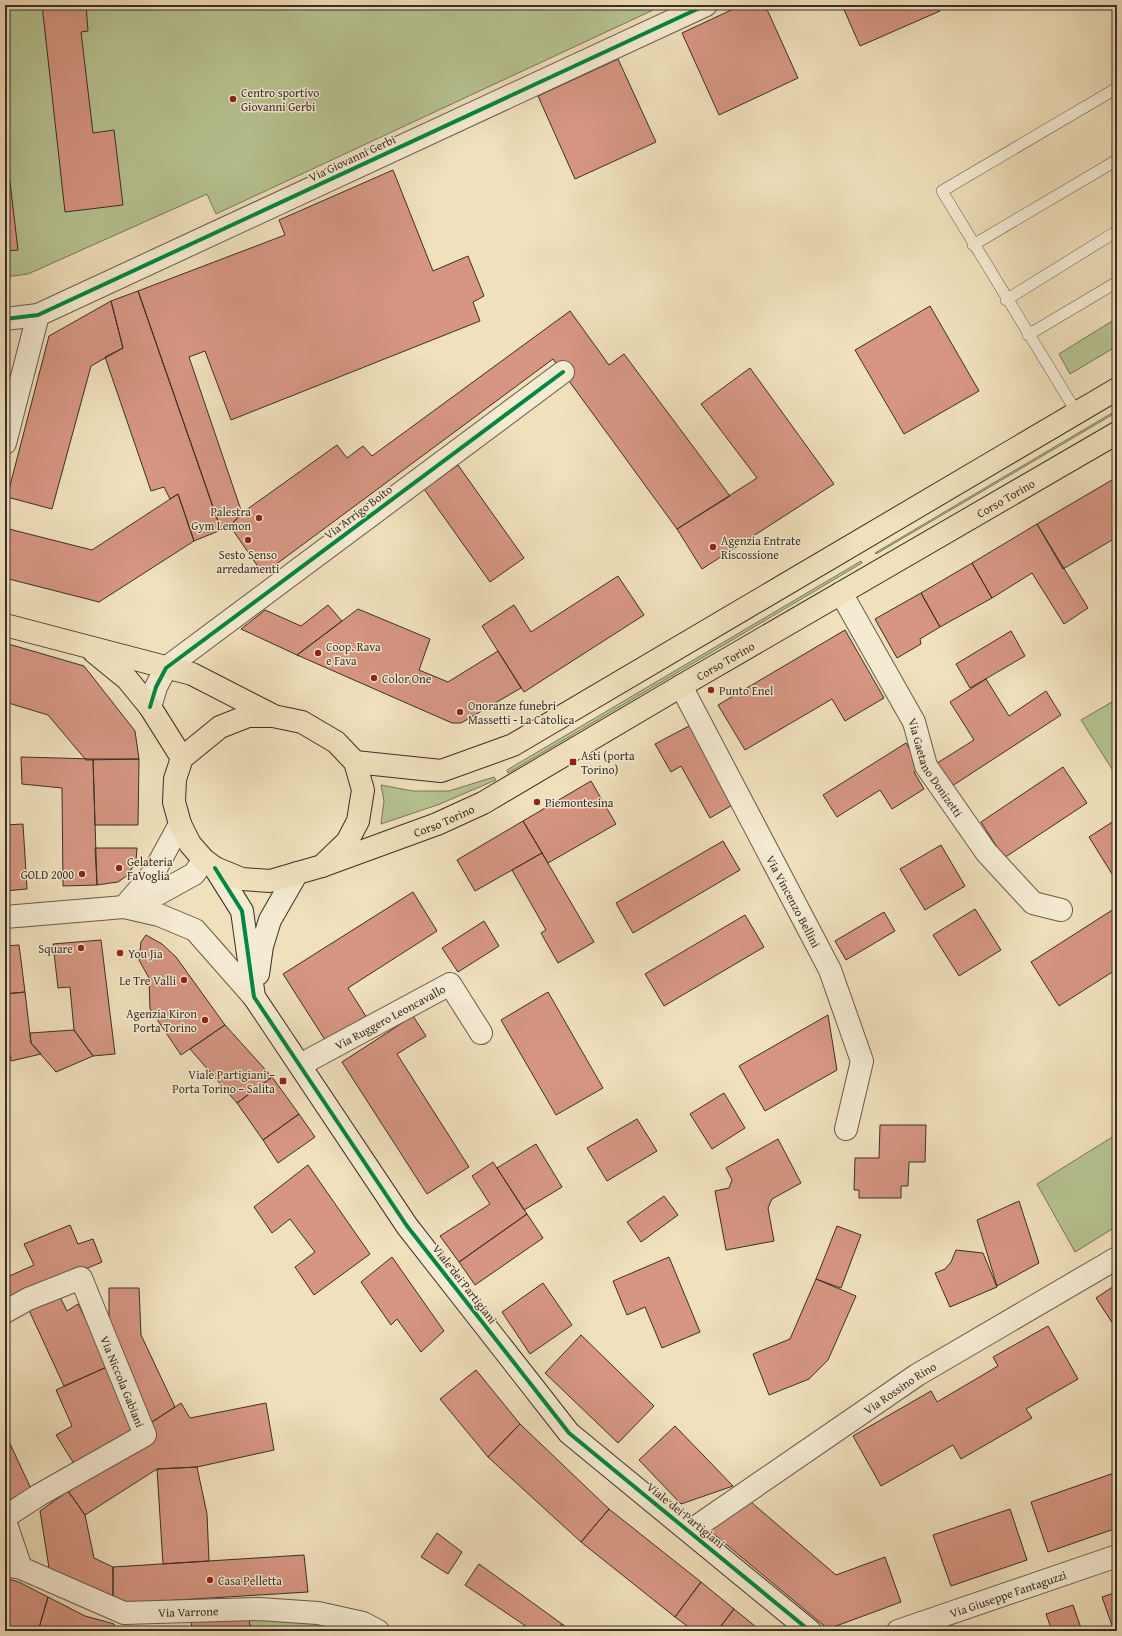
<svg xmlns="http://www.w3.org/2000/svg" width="1122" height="1636" font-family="'Gentium Book Plus',serif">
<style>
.green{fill:#b7c392;stroke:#79785c}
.building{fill:#d69683;stroke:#3b2e26}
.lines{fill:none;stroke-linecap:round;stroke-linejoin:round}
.lane-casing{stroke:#685a4c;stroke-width:12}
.street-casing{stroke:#685a4c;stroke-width:24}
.secondary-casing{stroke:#3b2e26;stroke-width:24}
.primary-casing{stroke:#3b2e26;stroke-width:24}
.lane{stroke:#f5ebd3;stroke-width:11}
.street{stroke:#f5ebd3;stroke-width:22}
.secondary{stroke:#f5ebd3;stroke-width:22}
.primary{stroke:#f0e0bc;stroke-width:22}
.cycleway-casing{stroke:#f5ebd3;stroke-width:6}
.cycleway{stroke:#00873e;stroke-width:4}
.poi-dot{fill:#8f2418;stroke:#f5ebd3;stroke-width:1.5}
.labels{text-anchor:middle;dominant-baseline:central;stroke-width:3;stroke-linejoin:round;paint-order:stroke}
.poi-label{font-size:12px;fill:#3b2e26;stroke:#f5ebd3;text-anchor:start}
.street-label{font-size:12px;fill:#3b2e26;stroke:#f5ebd3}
</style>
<rect width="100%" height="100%" fill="#f0e0bc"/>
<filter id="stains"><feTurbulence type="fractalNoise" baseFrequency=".005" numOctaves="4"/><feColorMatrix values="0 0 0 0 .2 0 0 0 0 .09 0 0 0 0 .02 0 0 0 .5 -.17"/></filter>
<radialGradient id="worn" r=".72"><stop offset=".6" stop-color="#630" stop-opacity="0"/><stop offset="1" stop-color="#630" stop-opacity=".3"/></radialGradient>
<!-- green -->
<path class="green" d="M5,5H664L216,214L207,194L28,274L5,277Z
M1117,318V346L1070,374L1059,354Z
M1117,410V412L876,554L875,553Z
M861,561L862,563L508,773L507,770Z
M1117,699V777L1081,720Z
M494,777L496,780L491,782L440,804L381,824L384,801L381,785L413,791H449Z
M1117,1134V1226L1075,1252L1037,1184Z
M248,1614L351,1628L354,1631H251Z"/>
<!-- building -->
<path class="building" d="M42,5H86L88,31L81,32L93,133L114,130L123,205L65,212Z
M742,5H765L798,78L719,115L682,33Z
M842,5H937L940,11L860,46Z
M618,59L656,142L575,179L538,96Z
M5,140L18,250L5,251Z
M393,170L433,271L468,256L484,296L473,302L480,321L231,420L205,351L189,357L242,513L230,526L221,530L138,291L285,235L279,220Z
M138,291L221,530L194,541L178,494L170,499L164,487L151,491L105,357L123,348L111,301Z
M111,301L123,348L91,366L52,509L7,497L49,336Z
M930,306L979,391L904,434L855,350Z
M570,311L609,365L624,354L730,496L677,529L553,359L263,574L230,526L242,513L337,445L347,458L363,446L372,456Z
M750,368L834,484L702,569L677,529L757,478L701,404Z
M458,465L524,558L490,582L424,489Z
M1117,477V537L1063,569L1037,524Z
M178,494L194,541L99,602L5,578V528L92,550Z
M1037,524L1088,608L1064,624L1032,573L992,598L972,563Z
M972,563L992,598L940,627L921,593Z
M618,576L644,615L524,692L482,626L514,605L531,632Z
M921,593L940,627L920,639L921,644L897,658L875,619Z
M328,605L342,621L297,655L241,629L265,610L301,626Z
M358,609L430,639L419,670L448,682L498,651L521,688L461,723H452L297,655Z
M845,630L884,698L845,721L832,699L745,750L718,705Z
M1011,631L1025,656L970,688L956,664Z
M5,643L84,666L135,731L139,759L86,760L48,715L5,702Z
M986,679L1009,716L1046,691L1061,715L949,788L934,765L974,740L950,702Z
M691,725L734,804L710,818L681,766L671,772L655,744Z
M906,743L921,768L914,772L924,789L892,809L880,790L837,817L823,795Z
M21,757L93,759L97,885L63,886L62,788L22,784Z
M93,759H139L138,825H95Z
M1063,767L1087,803L1004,858L981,822Z
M591,781L616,824L548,863L523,821Z
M1117,819V882L1089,837Z
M523,821L542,853L475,891L457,860Z
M23,824L27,889L5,891V825Z
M723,841L740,870L633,933L616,903Z
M941,845L965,886L925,910L900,869Z
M95,848H137L136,861L128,875L118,882L97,885Z
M542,853L594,942L558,963L541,933L546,930L512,870Z
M413,892L437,931L348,988L367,1018L327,1043L283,974Z
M1117,907V969L1059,1006L1031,962Z
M975,909L1001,950L959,976L933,935Z
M884,912L895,931L846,960L835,941Z
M745,915L764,947L664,1006L645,974Z
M484,921L499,946L458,972L442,948Z
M146,935L162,944L176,957L225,1025L181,1055L150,1009L149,978L139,960L141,942Z
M101,940L115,1054L93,1056L74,1030L70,987L58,988L53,944Z
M19,945L25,992L5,994V946Z
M25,992L31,1043L41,1054L11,1061L5,1026V994Z
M548,992L603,1088L556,1115L501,1020Z
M828,1015L837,1070L765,1111L739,1066Z
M413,1016L426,1036L397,1054L469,1167L427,1194L342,1062Z
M225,1025L272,1077L237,1103L190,1049Z
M74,1030L93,1056L56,1072L31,1043L30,1033Z
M272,1077L299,1114L263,1140L237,1103Z
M724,1093L745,1128L712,1149L690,1114Z
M299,1114L315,1137L278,1163L263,1140Z
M637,1119L657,1151L607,1181L587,1148Z
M880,1125H926L925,1162H909L908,1186H901V1198H859V1190H854L855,1158H879Z
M778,1139L801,1183L772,1199L768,1208L774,1241L726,1250L715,1191L729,1188L732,1180L726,1168Z
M536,1144L562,1187L524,1210L497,1168Z
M493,1162L527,1214L459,1262L440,1236L490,1204L472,1176Z
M308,1165L370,1254L314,1295L295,1267L315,1252L290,1219L272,1233L254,1207Z
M664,1196L678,1215L641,1242L627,1222Z
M1019,1201L1039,1263L997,1286L977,1220Z
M527,1214L543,1238L475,1285L459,1262Z
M70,1225L78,1244L93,1239L102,1262L5,1303V1278L34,1265L24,1244Z
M837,1226L861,1235L841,1288L816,1279Z
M956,1250L983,1253L997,1287L950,1307L935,1273L945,1269L951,1262Z
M392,1257L444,1331L421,1352L397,1319L391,1325L361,1282Z
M669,1257L700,1332L662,1348L645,1307L627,1315L613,1281Z
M816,1279L856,1296L828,1360L809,1379L769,1395L753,1354L790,1339Z
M543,1283L572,1325L530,1354L502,1312Z
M1117,1284V1330L1096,1298Z
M109,1288H139L141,1335L175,1407L149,1424L109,1335Z
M58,1293L67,1311L78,1304L109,1366L64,1386L27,1306Z
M1048,1326L1078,1379L1026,1409L1032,1418L961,1459L953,1445L881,1486L853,1436L931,1391L937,1402L998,1366L993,1357Z
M581,1335L654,1406L618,1443L545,1373Z
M109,1366L137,1430L76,1467L56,1435L72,1426L56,1390Z
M476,1370L520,1424L488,1457L440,1399Z
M181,1403L190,1418L266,1403L274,1450L197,1467L157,1469L85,1515L68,1491L149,1424Z
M520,1424L609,1509L581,1542L488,1457Z
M675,1426L733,1486L681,1504L639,1460Z
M5,1433L33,1493L5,1512Z
M197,1467L207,1514L209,1561L163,1564L157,1469Z
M1117,1472V1528L1048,1552L1031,1502Z
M68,1491L85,1515L94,1558L113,1567V1604L50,1574L40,1511Z
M744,1496L836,1575L885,1557L901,1602L828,1629L704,1526Z
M609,1509L701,1582L675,1617L581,1542Z
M1010,1509L1027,1560L951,1586L933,1535Z
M437,1533L462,1552L448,1574L421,1557Z
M304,1555L308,1592L113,1604V1567Z
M479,1564L562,1624L557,1631H533L465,1585Z
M5,1578L19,1582L48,1597L38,1631H5V1615L8,1605L5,1604Z
M701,1582L734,1609L717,1631H694L675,1617Z
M1117,1592V1631H1114L1102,1597Z
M48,1597L85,1616L114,1624L115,1631H47L39,1628Z
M1073,1605L1082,1631H1052L1046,1614Z
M734,1609L761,1631H717Z
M248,1614L251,1631H192L191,1618Z
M562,1624L573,1631H557Z
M949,1624L959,1631H931Z"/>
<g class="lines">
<!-- lane casing -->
<g class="lane-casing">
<path id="lane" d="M973,245L1117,160
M1006,300L1117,231
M1028,335L1117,282
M1077,413L942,191L1117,88"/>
</g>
<!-- street casing -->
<g class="street-casing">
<g id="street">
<path d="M5,319L38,315L706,5"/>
<path d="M5,443L38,315"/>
<path id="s1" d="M841,593L914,722L926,766L986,852L1033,903L1061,910"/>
<path id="s2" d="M681,686L830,970L862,1061L846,1129"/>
<path d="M150,707L156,687L166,668L563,372"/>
<path d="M124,907L159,915L195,930L254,997"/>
<path d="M124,907L154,872L180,824"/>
<path d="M5,917L124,907L147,900L194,874L204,860"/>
<path id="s3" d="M300,1065L450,984L481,1033"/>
<path id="s4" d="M5,1312L28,1299L81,1278L145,1435L39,1495L5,1517"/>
<path d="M5,1521L21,1568"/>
<path id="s5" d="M690,1531L917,1375L1117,1258"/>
<path id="s6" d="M5,1565L21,1568L124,1613L259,1609L318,1613L363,1623L378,1631"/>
<path id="s7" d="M898,1631L1117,1556"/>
</g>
</g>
<!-- secondary casing -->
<g class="secondary-casing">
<path id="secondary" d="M215,868L242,911L254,997L407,1226L569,1433L810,1631
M258,974L262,946L270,920L297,873"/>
</g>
<!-- primary casing -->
<g class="primary-casing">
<g id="primary">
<path d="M5,625L192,674L272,715"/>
<path d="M94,652L127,679L150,707L182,758"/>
<path d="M248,716H273L302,722L336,742L355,762L363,790L358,821L347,842L322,866L270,881L242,879L215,868L204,860L190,844L180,824L174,802L175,779L182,758L220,727Z"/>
<path d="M355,762L441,771L513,745L1117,389"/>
<path id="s8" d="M322,866L437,824L483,803L681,686L1117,433"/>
</g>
</g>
<!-- lane -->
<use href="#lane" class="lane"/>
<!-- street -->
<use href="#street" class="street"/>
<!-- secondary -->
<use href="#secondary" class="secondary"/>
<!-- primary -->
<use href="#primary" class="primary"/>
<!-- cycleway casing -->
<g class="cycleway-casing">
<path id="cycleway" d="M5,319L38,315L706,5
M150,707L156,687L166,668L563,372
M215,868L242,911L254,997L407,1226L569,1433L810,1631"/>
</g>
<!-- cycleway -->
<use href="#cycleway" class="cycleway"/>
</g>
<!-- markers -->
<g class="poi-dot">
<circle cx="233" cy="99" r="4"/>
<circle cx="259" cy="518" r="4"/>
<circle cx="248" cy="540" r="4"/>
<circle cx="713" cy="547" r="4"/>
<circle cx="318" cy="653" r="4"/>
<circle cx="374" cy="678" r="4"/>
<circle cx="711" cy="690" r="4"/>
<circle cx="460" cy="712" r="4"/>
<rect x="569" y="758" width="8" height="8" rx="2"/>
<circle cx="537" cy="802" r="4"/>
<circle cx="119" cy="868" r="4"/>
<circle cx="82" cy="874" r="4"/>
<circle cx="81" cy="948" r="4"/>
<circle cx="120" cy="953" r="4"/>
<circle cx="184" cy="980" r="4"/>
<circle cx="205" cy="1020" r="4"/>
<rect x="279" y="1077" width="8" height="8" rx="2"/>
<circle cx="210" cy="1580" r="4"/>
</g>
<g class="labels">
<!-- poi labels -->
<g class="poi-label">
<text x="241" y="92">Centro sportivo<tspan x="241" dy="14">Giovanni Gerbi</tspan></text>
<text x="251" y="511" text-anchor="end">Palestra<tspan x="251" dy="14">Gym Lemon</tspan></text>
<text x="721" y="540">Agenzia Entrate<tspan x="721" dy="14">Riscossione</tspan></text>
<text x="248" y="554" text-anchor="middle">Sesto Senso<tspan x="248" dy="14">arredamenti</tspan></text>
<text x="326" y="646">Coop. Rava<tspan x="326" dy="14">e Fava</tspan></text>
<text x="382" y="678">Color One</text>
<text x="719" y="690">Punto Enel</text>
<text x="468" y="705">Onoranze funebri<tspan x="468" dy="14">Massetti - La Catolica</tspan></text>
<text x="581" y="755">Asti (porta<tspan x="581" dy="14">Torino)</tspan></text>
<text x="545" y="802">Piemontesina</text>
<text x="127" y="861">Gelateria<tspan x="127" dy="14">FaVoglia</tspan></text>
<text x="74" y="874" text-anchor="end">GOLD 2000</text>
<text x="73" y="948" text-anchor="end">Square</text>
<text x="128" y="953">You Jia</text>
<text x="176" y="980" text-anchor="end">Le Tre Valli</text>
<text x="197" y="1013" text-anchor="end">Agenzia Kiron<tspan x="197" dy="14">Porta Torino</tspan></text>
<text x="275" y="1074" text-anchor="end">Viale Partigiani –<tspan x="275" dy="14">Porta Torino – Salita</tspan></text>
<text x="218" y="1580">Casa Pelletta</text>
</g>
<!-- street labels -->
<g class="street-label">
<text transform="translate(352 158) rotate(-25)">Via Giovanni Gerbi</text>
<text stroke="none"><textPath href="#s8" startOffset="778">Corso Torino</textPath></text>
<text transform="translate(358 512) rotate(-37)">Via Arrigo Boito</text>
<text stroke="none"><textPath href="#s8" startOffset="454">Corso Torino</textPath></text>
<text stroke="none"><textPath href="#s1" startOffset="199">Via Gaetano Donizetti</textPath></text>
<text stroke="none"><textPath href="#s8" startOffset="130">Corso Torino</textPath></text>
<text stroke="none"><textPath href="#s2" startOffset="243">Via Vincenzo Bellini</textPath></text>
<text stroke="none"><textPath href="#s3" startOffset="102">Via Ruggero Leoncavallo</textPath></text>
<text transform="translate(465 1284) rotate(52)">Viale dei Partigiani</text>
<text stroke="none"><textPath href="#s4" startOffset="195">Via Niccola Gabiani</textPath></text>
<text stroke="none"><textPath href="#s5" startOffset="254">Via Rossino Rino</textPath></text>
<text transform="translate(686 1515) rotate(39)">Viale dei Partigiani</text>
<text stroke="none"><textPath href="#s7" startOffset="116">Via Giuseppe Fantaguzzi</textPath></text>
<text stroke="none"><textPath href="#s6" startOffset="193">Via Varrone</textPath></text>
</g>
</g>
<!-- margin -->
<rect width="1122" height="1636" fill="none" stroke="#f0e0bc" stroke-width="20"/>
<rect x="6" y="6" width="1110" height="1624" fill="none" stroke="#3b2e26" stroke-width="2"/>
<rect x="10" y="10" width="1102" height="1616" fill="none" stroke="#3b2e26"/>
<rect width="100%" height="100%" filter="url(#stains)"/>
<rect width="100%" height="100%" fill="url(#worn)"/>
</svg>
